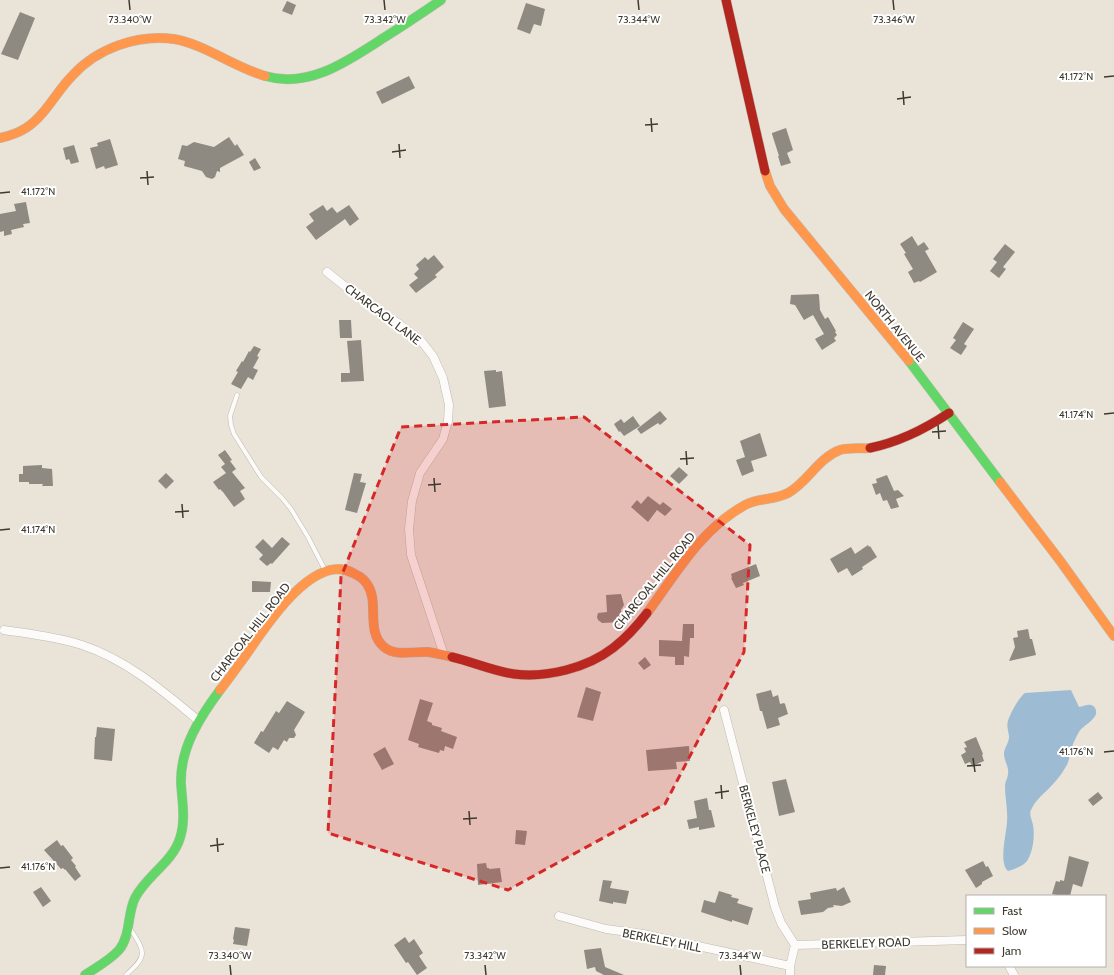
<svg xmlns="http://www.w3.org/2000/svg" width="1114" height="975" font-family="Cabin,sans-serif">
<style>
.water{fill:#9dbcd3}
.building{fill:#8e8a81}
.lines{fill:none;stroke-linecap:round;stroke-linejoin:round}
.lane-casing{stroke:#bfbab1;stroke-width:5}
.street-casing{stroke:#bfbab1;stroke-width:9}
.fast-casing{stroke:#bfbab1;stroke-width:10}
.slow-casing{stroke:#bfbab1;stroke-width:10}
.jam-casing{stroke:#bfbab1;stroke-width:10}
.lane{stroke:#fcfbf9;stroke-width:4}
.street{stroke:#fcfbf9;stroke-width:8}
.fast{stroke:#63d668;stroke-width:9}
.slow{stroke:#ff974d;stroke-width:9}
.jam{stroke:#b3261e;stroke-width:9}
.marked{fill:#d62828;fill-opacity:0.2;stroke:#d62828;stroke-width:3;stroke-dasharray:8 5;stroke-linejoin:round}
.ticks{fill:none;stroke:#3e3a31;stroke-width:1.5}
.labels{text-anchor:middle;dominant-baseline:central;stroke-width:4;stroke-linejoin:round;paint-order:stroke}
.street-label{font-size:12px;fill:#3e3a31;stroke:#fff}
.ticks-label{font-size:10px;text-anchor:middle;fill:#3e3a31;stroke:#fff;stroke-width:4;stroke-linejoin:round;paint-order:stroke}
</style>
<rect width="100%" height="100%" fill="#e9e3d8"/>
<!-- water -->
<path class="water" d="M1071,690L1079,707C1084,706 1092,702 1095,708C1101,718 1083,725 1079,732C1076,737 1072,745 1071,751C1069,757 1069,763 1065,768C1060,777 1051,787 1043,794C1039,798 1035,802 1032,808C1028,814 1032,819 1033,825C1035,836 1033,852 1027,861C1023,866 1015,869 1008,871C998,863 1007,832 1007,821C1008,810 1005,798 1005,787C1005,780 1009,778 1008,769C1007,764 1004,759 1004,754C1004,748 1009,743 1009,737C1009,732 1006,726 1008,721C1010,714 1019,697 1025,693Z"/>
<!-- building -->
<path class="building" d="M287,1L296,5L292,15L282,11Z
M526,3L545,9L541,26L534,24L530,34L517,29Z
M20,12L35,18L18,60L1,54Z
M409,76L415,88L382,104L376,92Z
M786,128L793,150L787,153L791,163L781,166L778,156H779L772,134V133Z
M229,137L235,146L237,144L244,155L220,168V172L217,171L215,177L212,179L206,177L202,171L184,166L185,161L178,159L182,145L187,146L194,142L214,147Z
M110,139L118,165L105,169L104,166L96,169L90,148L98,146L97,143Z
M74,145L79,162L71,164L69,159L66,160L63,148Z
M255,158L261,168L254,171L249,162Z
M26,202L30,223L23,224L24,227L11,230L12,234L4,236V231L0,232V214L16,211L14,204Z
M323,205L327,211L332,207L337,213L349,205L359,219L350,226L345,219L316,240L306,227L314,221L309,214Z
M912,236L918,246L924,242L929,249L925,251L937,272L920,282L919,281L914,283L908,272L913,269L904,254L906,253L900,244Z
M1005,244L1015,252L1003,267L1006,269L999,278L990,271L997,262L993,259Z
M434,255L444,267L435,275L437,277L416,293L409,285L418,278L414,274L419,269L416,265L425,257L428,260Z
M818,294L819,295L820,310L825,319L828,317L836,331L835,332L837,335L834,338L836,341L822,350L815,339L824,334L813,315L804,320L795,305L790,304L791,295Z
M339,320H351L352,338H340Z
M963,322L974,329L964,344L967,346L961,355L950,348L956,340L953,338Z
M361,340L364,381L341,382V373H350L347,341Z
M254,346L261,349L257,356L259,357L253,368L258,370L253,380L248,377L241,389L231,384L238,372L236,371L242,361L243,362L249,351L250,352Z
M496,370V372L502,371L506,406L489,408L484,371Z
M660,411L667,419L660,425L658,423L641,434L637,429Z
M633,416L640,426L624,436L620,431L619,432L614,424L621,419L624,423Z
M760,433L767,456L751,461L754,471L742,476L736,460L745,457L740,441Z
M225,450L232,460L230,461L236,469L232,472L245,488L240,491L245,499L234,507L223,492L220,489L219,490L213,482L226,473L221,467L225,464L218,455Z
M42,465V468L52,469L53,486H42L43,484H29V482H19V474H23V466Z
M679,467L688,475L679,484L670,476Z
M166,473L174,481L166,489L158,481Z
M354,473L362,474L360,482L366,483L357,513L345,510Z
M887,475L894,491L898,490L904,496L896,499L899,507L891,509L887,500L883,501L880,493L876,495L872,484L877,483L876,479Z
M648,496L660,505L663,502L672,509L665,516L657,510L648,522L631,507L637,500L641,504Z
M282,537L290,544L272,564L271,563L267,566L259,559L263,555L255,547L263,539L272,548Z
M868,545L869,547L870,546L877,557L862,567L863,569L852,576L847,568L838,573L830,559L851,547L855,554Z
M756,564L760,576L743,583L744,585L736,588L731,578H732L731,574Z
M252,581L271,582L270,592H252Z
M621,594L624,605L621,610L622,622L602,623L598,620L597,617L598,613L607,612L606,595Z
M683,624H694V638H690L689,657L684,656V665H675V657L659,656V640L682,641Z
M1028,629L1030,639H1032L1036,655L1009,661L1015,647L1013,638L1018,637L1017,631Z
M645,657L651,665L644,670L638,663Z
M586,687L601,692L593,721L577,717Z
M771,690L773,697L778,695L780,704L784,703L785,704L788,714L778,718L780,725L767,729L762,711H760L756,694Z
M420,699L433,703L427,721L432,723V725L442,728L441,731L457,737L453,749L445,746L444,751L440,750L439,753L418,747L419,744L408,740Z
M287,701L305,712L294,730L296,735L294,738H289L287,742L284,740L278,750L273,747L269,753L254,743L261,731L263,732L276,711L279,713Z
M97,727L115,729L112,761L94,759L95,737H96Z
M976,737L983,754L982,755L984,761L972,766L970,762L965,764L961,755L966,752L964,748L967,747L964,742Z
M689,746L690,761L676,762L677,769L648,771L646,750Z
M385,747L394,764L382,770L373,754Z
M786,779L795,812L779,816L772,782Z
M1098,792L1103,798L1093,806L1088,800Z
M707,798L709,810H711L715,827L699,830V827L689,829L687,820L697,818L694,801Z
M516,830L527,831L525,845L515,844Z
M57,840L61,846L63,845L73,858L71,860L76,866L75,867L81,876L75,881L65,869V870L63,868L61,869L44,850Z
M1069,856L1089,862L1082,887L1073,884L1070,896H1056V895L1052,894L1056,881L1060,882V880L1064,881Z
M983,861L986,867L988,866L993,876L982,882V884L976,888L965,870Z
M486,863L487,868H489V869L500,868L502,882L478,885L477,864Z
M603,880L612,881L610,888L629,891L626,904L613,902V904L599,901Z
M41,887L51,901L43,907L33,892Z
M844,887L851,902L842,906L833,905L834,907L828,908L823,912L801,915L798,901L811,899L810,893L836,888L837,891Z
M719,891L732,895L731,897L739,899L737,903L753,908L748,925L732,920V922L701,912L704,900L715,903Z
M235,927L250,929L247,946L233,944L234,940L233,939Z
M405,937L409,943L414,939L423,953L419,956L427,968L417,975L408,962L406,963L394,945Z
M601,948L605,967L624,975H604L596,971L595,967L587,969L584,950Z
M874,965L886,966L885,975H873Z"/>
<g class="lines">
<!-- lane casing -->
<g class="lane-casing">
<path id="lane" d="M237,395L230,416L231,425L234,434L261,477L282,498L291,509L308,537L325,570
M126,975C147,956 146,953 131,930"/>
</g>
<!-- street casing -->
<g class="street-casing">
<path id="street" d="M327,272L366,303L398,323L422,342L433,356L443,378L449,405L448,421L443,439L420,473L412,501L409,529L411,555L444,655
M4,630C30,634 57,637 82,645C127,660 163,691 199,721
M724,710L775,907L781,923L795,945
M559,916L606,929L643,934L790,966
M795,945L967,940
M1009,966L1014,975
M790,975V966L795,945"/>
</g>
<!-- fast casing -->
<g class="fast-casing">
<path id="fast" d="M265,76C310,89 349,60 385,37C404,25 422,13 441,0
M909,361L1000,482
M85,975C97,967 110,960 119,950C131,935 127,914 135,898C146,876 173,862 180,838C186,820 182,801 181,783C180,748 200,717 220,690"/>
</g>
<!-- slow casing -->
<g class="slow-casing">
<path id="slow" d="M0,138C9,136 18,133 26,128C45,116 56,92 72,76C97,48 138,34 174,39C204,44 234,67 265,76
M765,171L770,186L784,209L909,361
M1000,482L1061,562L1114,636
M647,613C676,574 700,530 745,505C758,498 775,500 788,493C808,482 818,458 840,450C850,447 860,449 870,448
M220,690C229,679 237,667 246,655C264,629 313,551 353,573C359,576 363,578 367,584C380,602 365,631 384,647C396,657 414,651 428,652C436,653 444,655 452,657"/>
</g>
<!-- jam casing -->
<g class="jam-casing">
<path id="jam" d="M726,0L765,171
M870,448C899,442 925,429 949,413
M452,657C473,662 493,671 514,674C547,678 587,668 613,648C626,638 637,626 647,613"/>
</g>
<!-- lane -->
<use href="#lane" class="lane"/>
<!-- street -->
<use href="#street" class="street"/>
<!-- fast -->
<use href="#fast" class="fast"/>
<!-- slow -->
<use href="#slow" class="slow"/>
<!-- jam -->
<use href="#jam" class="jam"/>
</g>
<!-- marked area -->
<path class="marked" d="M584,417L750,545L744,652L665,804L508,890L328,833L341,577L401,427Z"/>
<!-- ticks -->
<path class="ticks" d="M129,0L130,10M384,0L385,10M638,0L639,10M893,0L894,10M1104,77L1114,76M903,91L904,105M897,99L911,97M651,118L652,132M645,125L658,124M399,144L400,158M392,152L406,150M147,171L148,185M140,178L154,177M0,193L10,192M1104,414L1114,413M938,425L939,439M932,432L946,431M686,451L687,465M680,459L694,458M434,478L435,492M428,485L441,484M182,504L183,518M175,512L189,511M0,530L10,529M1104,752L1114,751M973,758L975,772M967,766L981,765M721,785L722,799M715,793L729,791M469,811L470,825M463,819L477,818M217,838L218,852M210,846L224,844M0,868L10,867M230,965L231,975M485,965L486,975M740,965L741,975"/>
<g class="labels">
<!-- street labels -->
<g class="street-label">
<text transform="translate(383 314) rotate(37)">CHARCAOL LANE</text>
<text transform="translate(895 326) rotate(51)">NORTH AVENUE</text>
<text transform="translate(654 581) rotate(-51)">CHARCOAL HILL ROAD</text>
<text transform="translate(250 632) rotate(-52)">CHARCOAL HILL ROAD</text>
<text transform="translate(755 829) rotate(75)">BERKELEY PLACE</text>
<text transform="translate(662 940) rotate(11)">BERKELEY HILL</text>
<text transform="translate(866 943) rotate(-2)">BERKELEY ROAD</text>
</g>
</g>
<g class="ticks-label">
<text x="130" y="23">73.340°W</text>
<text x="385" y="23">73.342°W</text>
<text x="639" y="23">73.344°W</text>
<text x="894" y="23">73.346°W</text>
<text x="1076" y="80">41.172°N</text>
<text x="38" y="195">41.172°N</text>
<text x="1076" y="418">41.174°N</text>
<text x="38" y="533">41.174°N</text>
<text x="1076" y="755">41.176°N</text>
<text x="38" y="870">41.176°N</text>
<text x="230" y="959">73.340°W</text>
<text x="485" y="959">73.342°W</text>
<text x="740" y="959">73.344°W</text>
</g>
<!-- legend -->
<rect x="966" y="895" width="140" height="72" fill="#ffffff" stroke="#b2b0ad"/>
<rect x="974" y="908" width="20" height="6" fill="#63d668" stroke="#b2b0ad"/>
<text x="1002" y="915" font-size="12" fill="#3e3a31">Fast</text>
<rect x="974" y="928" width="20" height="6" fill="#ff974d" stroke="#b2b0ad"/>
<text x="1002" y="935" font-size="12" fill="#3e3a31">Slow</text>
<rect x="974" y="948" width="20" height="6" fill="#b3261e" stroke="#b2b0ad"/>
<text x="1002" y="955" font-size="12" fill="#3e3a31">Jam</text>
</svg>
